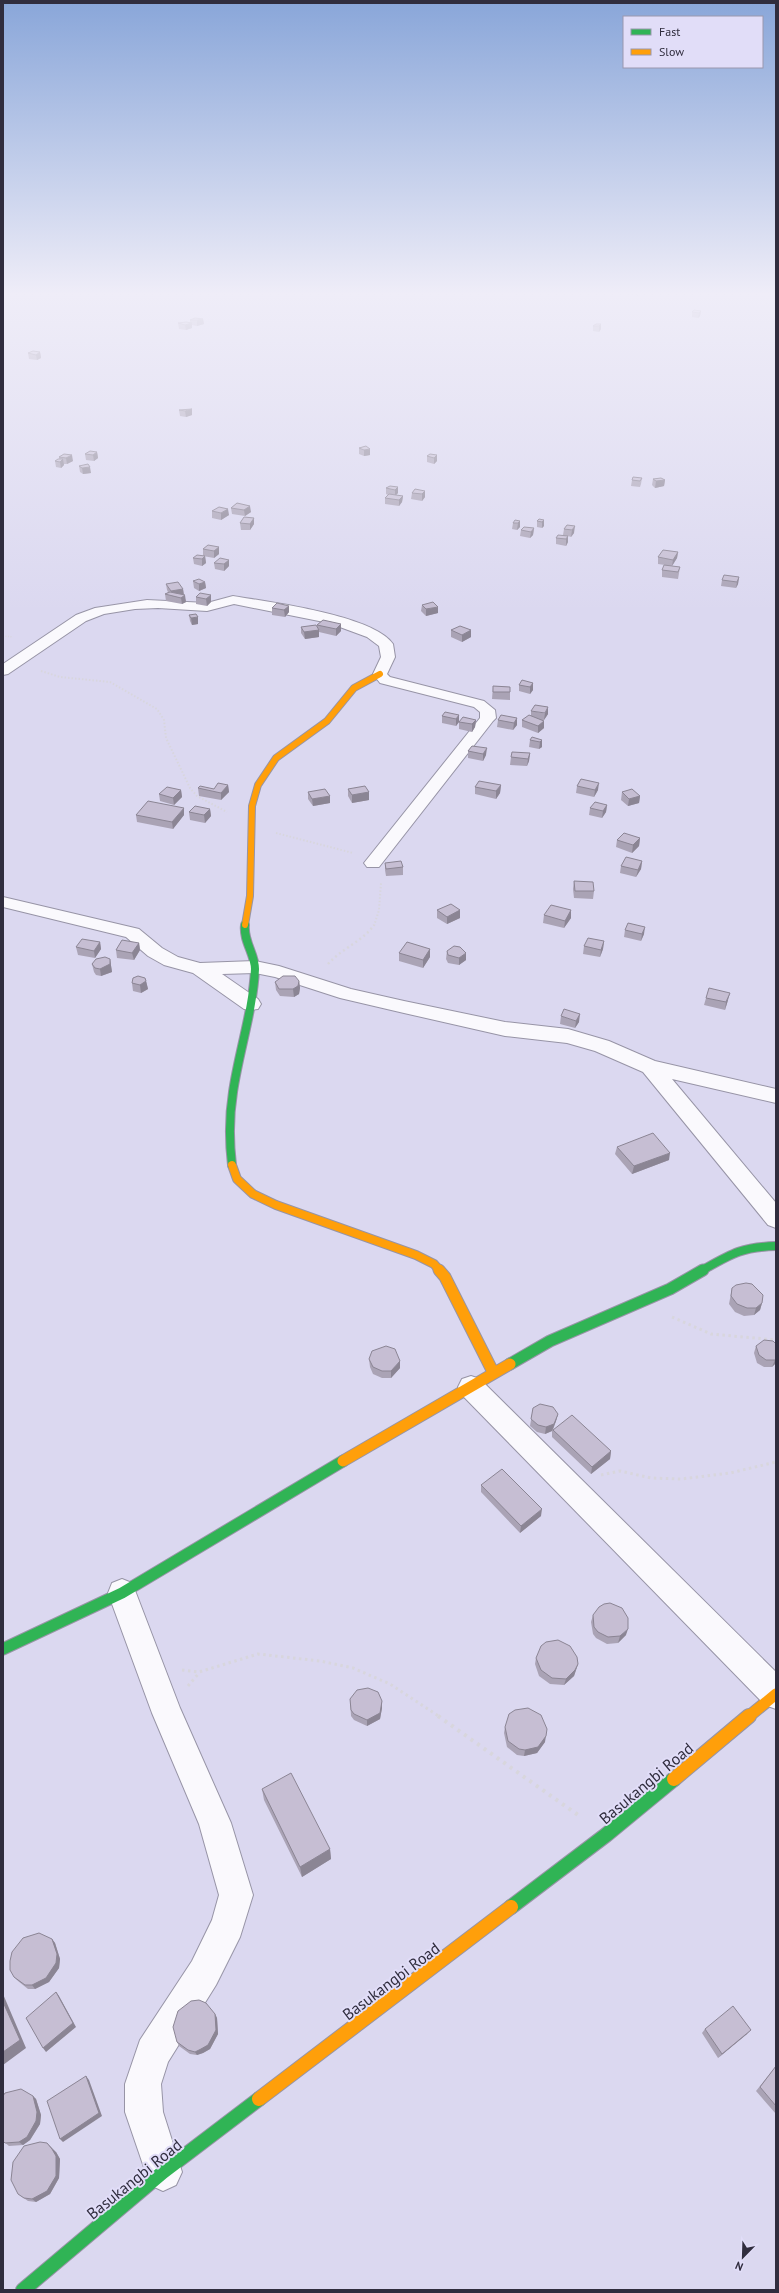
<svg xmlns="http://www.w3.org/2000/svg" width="779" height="2293" font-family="'PT Sans',sans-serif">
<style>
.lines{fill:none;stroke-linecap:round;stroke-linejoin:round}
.street-casing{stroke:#9794a6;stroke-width:2}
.fast-far2-casing{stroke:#9794a6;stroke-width:10}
.fast-far1-casing{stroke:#9794a6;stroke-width:13}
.fast-casing{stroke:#9794a6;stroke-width:16}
.slow-far3-casing{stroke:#9794a6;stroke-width:8}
.slow-far2-casing{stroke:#9794a6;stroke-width:10}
.slow-far1-casing{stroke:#9794a6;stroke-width:13}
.slow-casing{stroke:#9794a6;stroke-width:16}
.path-far4{stroke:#d8d6dd;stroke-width:1.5;stroke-dasharray:1 1.5;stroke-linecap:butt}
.path-far3{stroke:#d8d6dd;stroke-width:2;stroke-dasharray:1.5 2;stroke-linecap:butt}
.path-far2{stroke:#d8d6dd;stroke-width:2.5;stroke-dasharray:2 3;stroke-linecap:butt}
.path-far1{stroke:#d8d6dd;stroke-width:3;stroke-dasharray:2.5 3.5;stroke-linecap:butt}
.path{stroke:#d8d6dd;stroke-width:4;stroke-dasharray:3 5;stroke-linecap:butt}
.street{fill:#faf9fd;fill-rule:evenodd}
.fast-far2{stroke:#30b455;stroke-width:8}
.fast-far1{stroke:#30b455;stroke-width:11}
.fast{stroke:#30b455;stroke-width:14}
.slow-far3{stroke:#ff9f0a;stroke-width:6}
.slow-far2{stroke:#ff9f0a;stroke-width:8}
.slow-far1{stroke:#ff9f0a;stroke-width:11}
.slow{stroke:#ff9f0a;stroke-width:14}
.wall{fill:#aaa3b5}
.shaded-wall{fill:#8b8594}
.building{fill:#c6bed3;stroke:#8b8594}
.labels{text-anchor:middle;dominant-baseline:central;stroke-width:4;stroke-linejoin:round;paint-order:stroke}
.near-street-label{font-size:16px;fill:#302d3e;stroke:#e1ddf8}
</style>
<rect width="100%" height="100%" fill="#dbd8f0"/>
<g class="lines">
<!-- street casing -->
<g class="street-casing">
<path id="street" d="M233,596C268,602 373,615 393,644L395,657L387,674L390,677L484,701L495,710L496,718L493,721L379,867H367L364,863L480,718V712L474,707L380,683L373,674L381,657L379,646L367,637L329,623L234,604L207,611L158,608L135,609L104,614L86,621L8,674L3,675V664L76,615L95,608L147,600L207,603Z
M3,897L139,929L162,948L178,957L200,963L255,961L279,966L351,989L404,1001L505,1022L568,1029L609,1041L655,1061L776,1089V1103L672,1079L776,1203V1228L768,1225L643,1072L595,1051L567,1043L505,1036L404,1013L340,998L275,977L255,973L222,974L258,999L261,1004L258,1009L251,1010L244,1009L193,973L164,965L148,956L126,937L3,907Z
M471,1376L480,1379L776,1672V1709L765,1705L462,1395L458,1387L462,1379Z
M122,1579L132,1583L136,1593L180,1708L231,1823L253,1895L240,1937L216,1985L168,2062L161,2084L163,2112L182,2172L176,2185L163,2191L150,2185L125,2112V2084L140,2040L192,1961L212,1920L219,1895L199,1824L152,1713L108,1593L112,1583Z"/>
</g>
<!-- fast-far2 casing -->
<g class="fast-far2-casing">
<path id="fast-far2" d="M232,1165C229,1140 229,1117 233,1092C239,1051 253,1011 255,969C255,954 243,941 245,925
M701,1271C731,1254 741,1247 776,1246"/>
</g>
<!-- fast-far1 casing -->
<g class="fast-far1-casing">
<path id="fast-far1" d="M510,1364L550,1341L670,1289L703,1270
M3,1649L122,1593L343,1461"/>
</g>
<!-- fast casing -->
<g class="fast-casing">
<path id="fast" d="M511,1907L606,1835L674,1779
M23,2290L163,2172L259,2099"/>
</g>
<!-- slow-far3 casing -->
<g class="slow-far3-casing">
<path id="slow-far3" d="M245,925L250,896L252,806L258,785L276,758L327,721L354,688L380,674"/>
</g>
<!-- slow-far2 casing -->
<g class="slow-far2-casing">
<path id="slow-far2" d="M232,1165L237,1179L253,1194L276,1205L416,1255L434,1264L440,1271"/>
</g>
<!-- slow-far1 casing -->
<g class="slow-far1-casing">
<path id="slow-far1" d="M439,1270L445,1277L493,1372
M343,1461L510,1364
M748,1717L776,1694"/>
</g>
<!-- slow casing -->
<g class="slow-casing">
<path id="slow" d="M674,1779L749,1716
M259,2099L511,1907"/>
</g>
<!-- path-far4 -->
<path class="path-far4" d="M3,636L13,637"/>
<!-- path-far3 -->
<path class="path-far3" d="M41,671L60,677L110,682L157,709L164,720L166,738L190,788L197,796L227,812
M276,833L353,853
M374,926L379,910L381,883"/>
<!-- path-far2 -->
<path class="path-far2" d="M328,964C342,948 362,942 374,925"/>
<!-- path-far1 -->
<path class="path-far1" d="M672,1317L711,1334L776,1340
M601,1475L620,1471L651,1478L681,1479L730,1473L776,1462
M182,1670L199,1672L258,1654L320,1661L353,1668L390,1684L440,1717
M188,1686L199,1673"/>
<!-- path -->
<path class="path" d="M438,1716L578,1815"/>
<!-- street -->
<use href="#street" class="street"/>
<!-- fast-far2 -->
<use href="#fast-far2" class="fast-far2"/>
<!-- fast-far1 -->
<use href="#fast-far1" class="fast-far1"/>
<!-- fast -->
<use href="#fast" class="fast"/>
<!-- slow-far3 -->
<use href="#slow-far3" class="slow-far3"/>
<!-- slow-far2 -->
<use href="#slow-far2" class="slow-far2"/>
<!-- slow-far1 -->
<use href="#slow-far1" class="slow-far1"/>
<!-- slow -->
<use href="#slow" class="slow"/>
</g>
<!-- wall -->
<path class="wall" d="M633,291H640V296L632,295Z
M701,311L700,316L698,318L692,317V312Z
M203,319L204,324L197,326L192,325V328L186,330L179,329L178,323H190V320Z
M601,324V329L599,332L593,331V326Z
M40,352L41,358L37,360L29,359L28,353Z
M192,409V415L186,417L180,416L179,410Z
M366,446L370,455L364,456L359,454V448Z
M97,452L98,458L94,461L86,460L85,454Z
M64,454L73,461L67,464H64V465L61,468L56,467L55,461L59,459V457Z
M437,455V461L434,464L427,462V456Z
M79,466L91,473L83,474L80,472Z
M642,478L641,484L640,487L631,486L632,480Z
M653,479L665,480L664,486L655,488L652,485Z
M398,487V493L396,495L403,496L402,502L399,506L385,504V498L388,495L386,494V488Z
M415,489L425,497L422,501L411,499L412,493Z
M237,503L251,512L245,516L232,514L231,508Z
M212,511L229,515L221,520L212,518Z
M254,518V524L250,530H241L240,523Z
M544,520V526L542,528L537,527V521Z
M520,521V527L517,530L512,529L513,523Z
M567,525L574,533L571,537L568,536V542L566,546L556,544V538L563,535L564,529Z
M534,528L533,535L530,538L520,536L521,530Z
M219,547V554L214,558L203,556V549Z
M678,552L677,558L672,566L680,567L678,579L662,577V570L665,565L658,564V557Z
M205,556L206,563L202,566L194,564L193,558Z
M229,560V566L224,571L215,569L214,563Z
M739,577L738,584L736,588L721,586L722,580Z
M193,581L205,582L206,588L199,591L194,588Z
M166,584L183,589L184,595L186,602L182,604L166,601L165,594L168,592L167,590Z
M211,595V602L207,606L196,604V597Z
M422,605L438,613L426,616L421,611Z
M289,606V612L285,617L272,615V608Z
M189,615L198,624L192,625L190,621Z
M323,620L341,631L336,636L319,632V637L305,639L301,633V627H317V625Z
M451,630L471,637L462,642L451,637Z
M533,683V690L530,694L519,691V685Z
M493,686L510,687V700L492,699Z
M531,711L548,714L544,720H542L544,721V728L538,733L522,727V720L531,716Z
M459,715V722L456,726L442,723V716Z
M501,715L517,725L513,730L497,727L498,720Z
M476,720L475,727L472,732L459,729V722Z
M530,740H542V747L539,749L529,747Z
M472,746L486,755L483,761L468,758V751Z
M530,753L529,761L527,766L510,765L511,757Z
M228,785L229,792L221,800L199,796L198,788L214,789Z
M501,785L500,793L496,799L475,794V787Z
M577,786L598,790L594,797L576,793Z
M348,789L369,792V800L352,803L348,796Z
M181,790L182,797L174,805L160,801L159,794Z
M308,792L330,803L313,806L308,799Z
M622,792L640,796L639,803L628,806L621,800Z
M607,805L606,812L602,818L589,815L590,808Z
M210,809L211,816L205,823L190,820L189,812Z
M136,815H184L173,829L137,822Z
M640,838L639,846L632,853L616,847L617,840Z
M642,861L641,869L636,877L620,873L621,866Z
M385,863L403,867V875L386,876L385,870Z
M574,881L594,891L593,899L574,898L573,889Z
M437,910H460V918L447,924L437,918Z
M571,910V918L564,928L543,923L544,915Z
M625,930L644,934L641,941L624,937Z
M604,941L603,949L600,957L583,954L584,946Z
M100,942L101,949L95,958L78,955L76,947Z
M139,943L140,950L134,960L117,958L116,950Z
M430,949V957L423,968L399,961V953Z
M447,951L466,960L459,965L448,963L446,959Z
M110,959L112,972L101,976L96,975L94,972L92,964Z
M146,981L148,989L141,993L133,991L132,983Z
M299,981L300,988L299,994L294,997L280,996L276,990L275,982Z
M706,998L728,1000L725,1010L704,1005Z
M561,1016L579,1022L575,1028L560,1024Z
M617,1147L669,1160L632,1174L615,1154Z
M732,1288L762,1303L760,1310L754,1315L744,1316L735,1312L729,1304Z
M776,1344V1363L772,1367H764L757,1363L754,1353L756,1346Z
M369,1359L400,1368L391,1378H382L373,1374L370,1367Z
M533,1408L558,1414L556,1421L553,1430L611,1451L610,1459L591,1474L552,1437V1431L545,1434L537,1432L530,1426Z
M481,1485L541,1516L520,1533L481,1492Z
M593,1615L626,1635L618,1643L607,1644L596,1638L593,1634L591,1622Z
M536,1658L578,1664L574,1676L564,1685L550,1684L539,1676L535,1664Z
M350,1699L382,1701V1708L380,1719L367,1726L354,1720L351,1716Z
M505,1727L545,1742L537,1753L524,1756L517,1755L507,1747L504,1733Z
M262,1789L330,1849L331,1859L302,1877L264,1800Z
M52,1939L55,1943L60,1959L59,1968L49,1982L35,1989H28L18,1981L14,1977Z
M215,2014L217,2018L218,2034L210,2049L203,2053L197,2055L190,2054L179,2046L177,2042Z
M705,2029L747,2034L718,2058L702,2033Z
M776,2066V2114L756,2091Z
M33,2096L36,2099L41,2115L40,2124L30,2140L23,2145L9,2146L3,2141Z
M56,2152L60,2159L59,2178L50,2194L36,2202L28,2201L18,2194Z"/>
<!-- shaded-wall -->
<path class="shaded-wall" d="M701,311L700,316L698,318L699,313Z
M203,319L204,324L197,326V320Z
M192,323V328L186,330L185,325Z
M601,324V329L599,332V326Z
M40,352L41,358L37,360L36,355Z
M192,409V415L186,417L185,411Z
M370,449V455L364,456V450Z
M97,452L98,458L94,461L93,455Z
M72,455L73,461L67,464L66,458Z
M437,455V461L434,464V458Z
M63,459L64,465L61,468L60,462Z
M90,467L91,473L83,474L82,468Z
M665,480L664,486L655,488L656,481Z
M398,487V493L395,496V490Z
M425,491V497L422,501V494Z
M403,496L402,502L399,506V500Z
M250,506L251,512L245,516L244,510Z
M228,509L229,515L221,520V513Z
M254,518V524L250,530V524Z
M544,520V526L542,528V522Z
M520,521V527L517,530L518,523Z
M575,526L574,533L571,537L572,530Z
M534,528L533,535L530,538L531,532Z
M568,536V542L566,546V539Z
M219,547V554L214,558V551Z
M678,552L677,558L672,566L673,560Z
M205,556L206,563L202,566V559Z
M229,560V566L224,571V564Z
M739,577L738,584L736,588L737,582Z
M205,582L206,588L199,591V584Z
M183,589L184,596L185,595L186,602L182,604L181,598L172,596L171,591Z
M211,595V602L207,606L206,599Z
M289,606V612L285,617L284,610Z
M438,607V613L426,616V609Z
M198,617V624L192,625L191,618Z
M341,624V631L336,636V629Z
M319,630V637L305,639L304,632Z
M471,630V637L462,642V635Z
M533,683V690L530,694V687Z
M548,707V714L544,720L545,713Z
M459,715V722L456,726V719Z
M517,718V725L513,730L514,723Z
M476,720L475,727L472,732V724Z
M544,721V728L538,733V726Z
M542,740V747L539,749L540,742Z
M487,748L486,755L483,761V754Z
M530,753L529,761L527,766L528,759Z
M599,783L598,790L594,797L595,790Z
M228,785L229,792L221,800V793Z
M501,785L500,793L496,799V791Z
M181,790L182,797L174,805L173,798Z
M369,792V800L352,803V795Z
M330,796V803L313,806L312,799Z
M640,796L639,803L628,806L629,799Z
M607,805L606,812L602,818L603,811Z
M184,808V815L173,829L172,822Z
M210,809L211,816L205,823L204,815Z
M640,838L639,846L632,853L633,845Z
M642,861L641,869L636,877L638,870Z
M460,910V918L447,924V917Z
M571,910V918L564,928L565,921Z
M645,927L644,934L641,941L642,934Z
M604,941L603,949L600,957L601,950Z
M100,942L101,949L95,958L94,951Z
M139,943L140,950L134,960L132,953Z
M430,949V957L423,968V960Z
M466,953V960L459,965V958Z
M110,959L112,972L101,976L100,969Z
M146,981L148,989L141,993L140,985Z
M299,981L300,988L299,994L294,997L293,989Z
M730,993L728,1000L725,1010L726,1002Z
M580,1014L579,1022L575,1028L576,1021Z
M670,1153L669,1160L632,1174L634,1166Z
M762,1303L760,1310L754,1315L756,1308Z
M776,1359V1363L772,1367L775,1360Z
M400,1361V1368L391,1378V1371Z
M558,1414L556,1421L552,1431L545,1434L546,1427Z
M611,1451L610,1459L591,1474L592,1467Z
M542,1509L541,1516L520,1533L521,1526Z
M628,1629L626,1635L618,1643L620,1636Z
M578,1664L574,1676L564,1685L566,1679Z
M382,1701V1708L380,1719L367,1726V1720Z
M546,1736L545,1742L537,1753L524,1756L525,1750Z
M330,1849L331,1859L302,1877L300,1867Z
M52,1939L55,1943L60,1959L59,1968L49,1982L35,1989L32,1985Z
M56,1992L59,1996L76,2027L46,2052L43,2048Z
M3,1994L26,2048L3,2065Z
M215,2014L217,2018L218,2034L210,2049L203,2053L197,2055L195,2052Z
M751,2030L747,2034L718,2058L722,2054Z
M86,2076L89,2080L102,2116L63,2142L60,2139Z
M33,2096L36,2099L41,2115L40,2124L30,2140L23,2145L19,2142Z
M47,2143L56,2152L60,2159L59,2178L50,2194L36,2202L32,2199Z"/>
<!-- building -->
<path class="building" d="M694,310L701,311L699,313L692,312Z
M195,318L203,319L197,320H190Z
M186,322L192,323L185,325L178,323Z
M596,324H601L599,326H593Z
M33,351L40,352L36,355L28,353Z
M192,409L185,411L179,410Z
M366,446L370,449L364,450L359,448Z
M90,451L97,452L93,455L85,454Z
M64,454L72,455L66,458L59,457Z
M430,454L437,455L434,458L427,456Z
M58,459H63L60,462L55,461Z
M88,464L90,467L82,468L79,466Z
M633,477L642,478L640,481L632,480Z
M661,478L665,480L656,481L653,479Z
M390,486L398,487L395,490L386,488Z
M415,489L425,491L422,494L412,493Z
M389,494L403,496L399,500L385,498Z
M237,503L250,506L244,510L231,508Z
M219,507L228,509L221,513L212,511Z
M244,517L254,518L250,524L240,523Z
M539,519L544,520L542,522L537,521Z
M515,520L520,521L518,523H513Z
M567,525L575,526L572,530L564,529Z
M524,527L534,528L531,532L521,530Z
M558,535L568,536L566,539L556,538Z
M208,545L219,547L214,551L203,549Z
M663,550L678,552L673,560L658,557Z
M197,555L205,556L202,559L193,558Z
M220,558L229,560L224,564L214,563Z
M664,565L680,567L678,572L662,570Z
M724,575L739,577L737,582L722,580Z
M199,579L205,582L199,584L193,581Z
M178,582L183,589L171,591L166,584Z
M170,592L185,595L181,598L165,594Z
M200,593L211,595L206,599L196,597Z
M433,602L438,607L426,609L422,605Z
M277,603L289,606L284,610L272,608Z
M196,614L198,617L191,618L189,615Z
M323,620L341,624L336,629L317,625Z
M316,625L319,630L304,632L301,627Z
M460,626L471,630L462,635L451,630Z
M522,680L533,683L530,687L519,685Z
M493,686L510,687V692H493Z
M535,705L548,707L545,713L531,711Z
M445,712L459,715L456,719L442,716Z
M501,715L517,718L514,723L498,720Z
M529,715L544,721L538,726L522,720Z
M463,717L476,720L472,724L459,722Z
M532,737L542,740L540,742L530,740Z
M472,746L487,748L483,754L468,751Z
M512,752L530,753L528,759L511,757Z
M581,779L599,783L595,790L577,786Z
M479,781L501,785L496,791L475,787Z
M218,783L228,785L221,793L198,788L200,786L214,789Z
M365,786L369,792L352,795L348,789Z
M167,787L181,790L173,798L159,794Z
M325,789L330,796L312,799L308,792Z
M632,789L640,796L629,799L622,792Z
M148,801L184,808L172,822L136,815Z
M595,802L607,805L603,811L590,808Z
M195,806L210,809L204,815L189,812Z
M624,833L640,838L633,845L617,840Z
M626,857L642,861L638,870L621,866Z
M401,861L403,867L386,869L385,863Z
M574,881L593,882L594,891H575Z
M451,904L460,910L447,917L437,910Z
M551,905L571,910L565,921L544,915Z
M628,923L645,927L642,934L625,930Z
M588,938L604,941L601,950L584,946Z
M82,939L100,942L94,951L76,947Z
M122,940L139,943L132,953L116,950Z
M407,942L430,949L423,960L399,953Z
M454,946L460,947L466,953L459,958L448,955L447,951Z
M105,957L110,959V964L100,969L95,968L92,964L96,959Z
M138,976L145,978L146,981L140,985L132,983L133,978Z
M283,976H295L299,981L298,986L293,989H279L275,982Z
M709,988L730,993L726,1002L706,998Z
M564,1009L580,1014L576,1021L561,1016Z
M653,1133L670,1153L634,1166L617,1147Z
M746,1283L752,1284L763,1295L762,1303L756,1308H747L737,1304L731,1296L732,1288L736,1285Z
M764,1340L773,1341L776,1344V1359L775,1360H766L759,1355L756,1346Z
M386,1346L395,1349L400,1361L391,1371H382L373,1367L369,1359L372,1351Z
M540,1404L553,1407L558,1414L554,1424L546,1427L538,1425L531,1419L533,1408Z
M572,1415L611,1451L592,1467L553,1430Z
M502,1469L542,1509L521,1526L481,1485Z
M610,1603L622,1608L628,1618V1629L620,1636L608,1637L598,1632L594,1627L593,1615L599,1607L604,1604Z
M558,1640L570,1646L577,1657L578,1664L575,1670L566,1679L552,1678L541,1670L536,1658L541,1646L546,1642Z
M368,1688L378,1692L382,1701L380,1713L367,1720L354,1714L351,1710L350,1699L357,1690Z
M528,1708L541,1715L547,1729L546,1736L538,1747L525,1750L519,1749L508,1741L505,1727L509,1714L515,1710Z
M291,1773L330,1849L300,1867L262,1789Z
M39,1933L52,1939L57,1954L56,1963L46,1978L32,1985H25L14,1977L10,1970V1961L12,1952L23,1938Z
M56,1992L73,2023L43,2048L26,2018Z
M199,2000L206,2003L215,2014L216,2030L208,2045L201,2049L195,2052L188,2050L177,2042L173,2027L178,2011L191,2001Z
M3,2002L20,2040L3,2052Z
M733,2006L751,2030L722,2054L705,2029Z
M776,2066V2106L760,2087Z
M86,2076L99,2113L60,2139L47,2101Z
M21,2089L33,2096L37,2112L36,2121L27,2137L19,2142L5,2143L3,2141V2096L5,2093Z
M40,2142L47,2143L52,2149L56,2156V2176L47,2191L32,2199L24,2198L18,2194L11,2180L13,2162L24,2146Z"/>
<!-- sky -->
<linearGradient id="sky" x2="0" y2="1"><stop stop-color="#89a6d9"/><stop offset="0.48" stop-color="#efedf8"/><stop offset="1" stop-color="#efedf8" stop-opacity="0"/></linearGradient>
<rect width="779" height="612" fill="url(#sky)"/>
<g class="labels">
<!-- near-street labels -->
<g class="near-street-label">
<text transform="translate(646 1783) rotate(-40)">Basukangbi Road</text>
<text transform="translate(391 1981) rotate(-37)">Basukangbi Road</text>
<text transform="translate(134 2179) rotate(-39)">Basukangbi Road</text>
</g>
</g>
<!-- border -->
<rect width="779" height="2293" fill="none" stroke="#302d3e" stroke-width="8"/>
<!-- legend -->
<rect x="623" y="16" width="140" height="52" fill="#e1ddf8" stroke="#9a97ae"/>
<rect x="631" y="29" width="20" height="6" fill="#30b455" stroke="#9a97ae"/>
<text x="659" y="36" font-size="12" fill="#302d3e">Fast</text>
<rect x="631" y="49" width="20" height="6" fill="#ff9f0a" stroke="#9a97ae"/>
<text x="659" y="56" font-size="12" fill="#302d3e">Slow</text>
<!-- north arrow -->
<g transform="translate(743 2257) rotate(203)" stroke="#e1ddf8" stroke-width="3" paint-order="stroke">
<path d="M0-3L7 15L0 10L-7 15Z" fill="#302d3e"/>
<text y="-6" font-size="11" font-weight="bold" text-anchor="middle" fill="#302d3e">N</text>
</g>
</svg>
